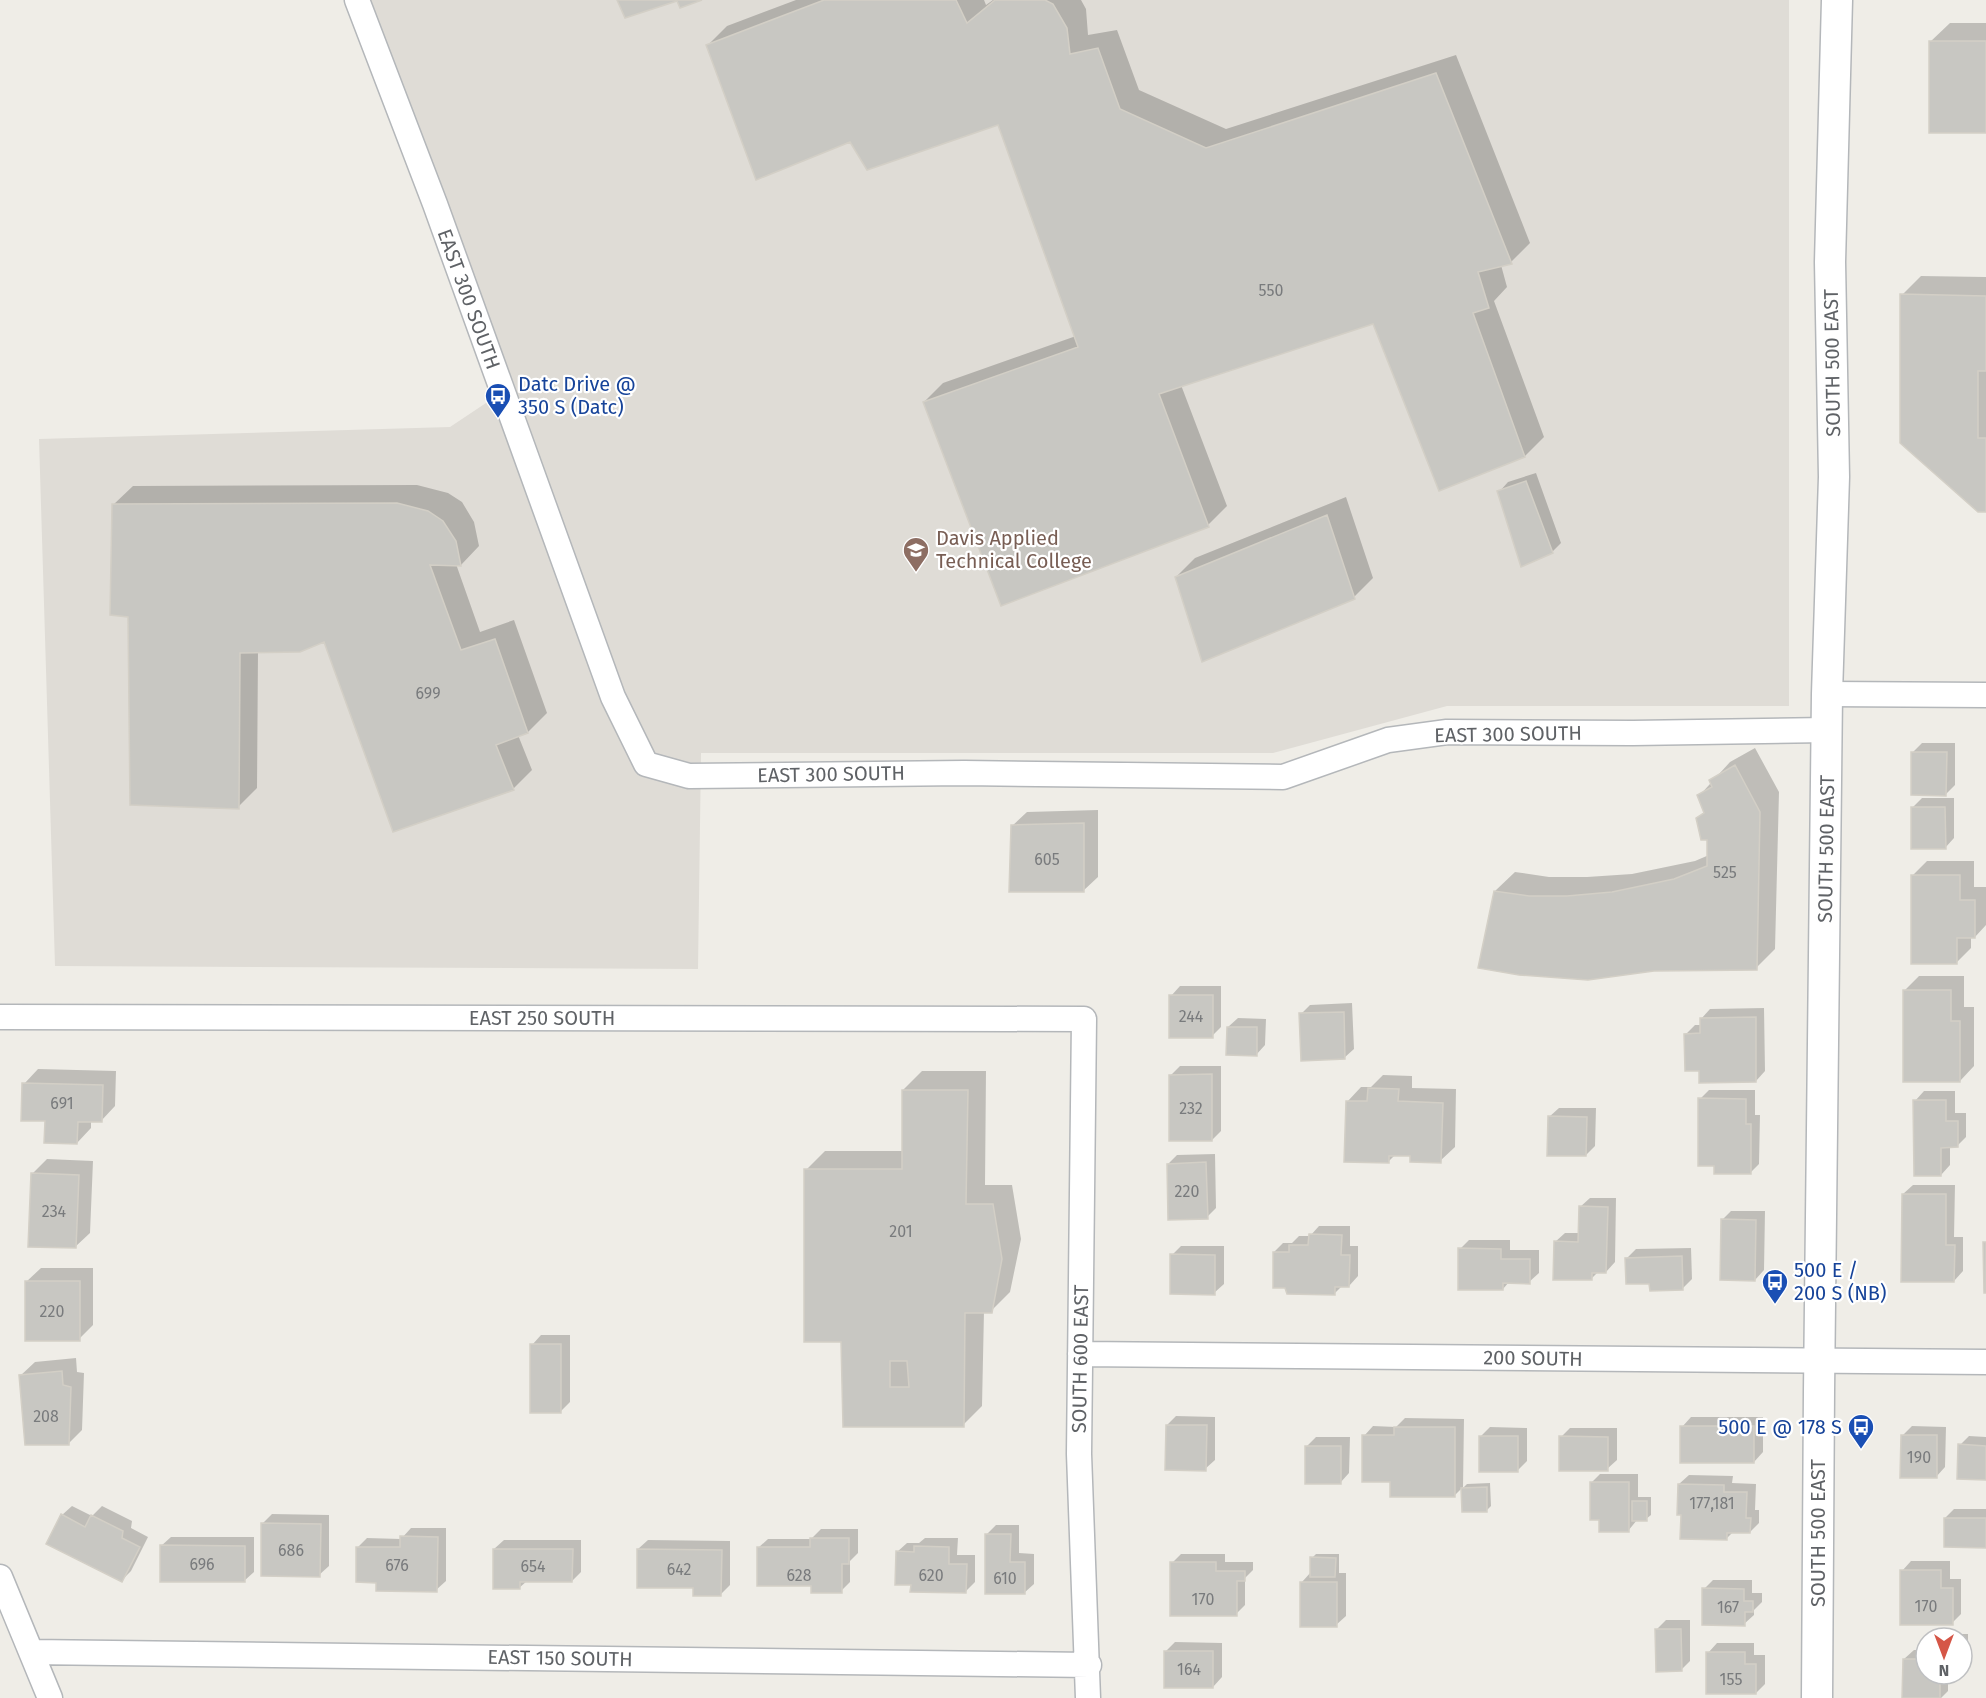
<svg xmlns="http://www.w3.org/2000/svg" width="1986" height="1698" font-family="'Fira Sans',sans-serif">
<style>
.education{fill:#dfdcd6}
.shadow{fill:#0003}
.building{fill:#c8c7c2;stroke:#d3cfc6;stroke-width:1.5;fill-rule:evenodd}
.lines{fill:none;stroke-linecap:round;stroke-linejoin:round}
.minor-casing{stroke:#b4b7ba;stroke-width:27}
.tertiary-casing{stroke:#b4b7ba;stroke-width:33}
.minor{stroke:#fff;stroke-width:24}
.tertiary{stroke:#fff;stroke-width:30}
.labels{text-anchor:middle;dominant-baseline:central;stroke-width:4.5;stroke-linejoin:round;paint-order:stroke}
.number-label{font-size:16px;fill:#797b7d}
.street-label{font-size:20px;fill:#5f6266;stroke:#fff}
.transit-label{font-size:20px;fill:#164399;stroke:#fff;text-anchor:start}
.education-label{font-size:20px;fill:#785e54;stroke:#fff;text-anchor:start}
</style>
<rect width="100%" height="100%" fill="#efede7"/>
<!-- education -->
<path class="education" d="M370,0H1789V706H1447L1273,753H701L698,969L55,966L39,439L450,427L510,387Z"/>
<!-- shadow -->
<path class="shadow" d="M796,0H984L986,5L993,0H1081L1086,9L1088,35L1117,30L1139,90L1226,129L1456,55L1530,243L1511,262L1501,265L1507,287L1494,301L1544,437L1525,456L1374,323L1181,385L1227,506L1208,525L924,402L943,383L1076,336L999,123L851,140L708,45L727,26Z
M1950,23H1986V131L1930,42Z
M1921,276L1986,277V511L1902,295Z
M1536,473L1561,543L1552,552L1499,492L1508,482Z
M417,485L448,493L462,502L474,522L479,546L461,565L456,564L480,632L514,620L547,713L528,732L518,735L532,770L513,789L324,640L258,651L257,788L238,807L130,615L113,505L133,486Z
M1346,497L1373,578L1354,597L1176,577L1195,558Z
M1922,743H1955V785L1946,794L1913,752Z
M1755,748L1779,792L1775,949L1756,968L1495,891L1515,872L1549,877H1587L1632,874L1695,861L1709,855V838L1697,819L1705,811L1699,796L1730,762Z
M1922,798H1954V838L1945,848L1913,807Z
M1098,810V877L1083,891L1012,826L1027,812Z
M1927,861H1974V887H1986V925L1975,937H1971V948L1957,962L1913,875Z
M1919,976H1964V1007H1974V1066L1960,1081L1905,990Z
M1180,986H1221V1027L1212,1036L1171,996Z
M1352,1003L1354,1049L1344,1058L1301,1014L1310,1005Z
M1764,1008L1765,1071L1756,1081L1700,1069L1686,1034L1695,1025H1701V1019L1710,1009Z
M1238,1018L1266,1019L1265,1045L1256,1055L1228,1027Z
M1180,1066H1221V1131L1212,1140L1171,1075Z
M38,1069L116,1071L115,1106L101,1121H91V1128L77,1143L47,1120L24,1084Z
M922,1071H986L985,1185H1012L1021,1239L1010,1292L991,1311H984L982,1406L963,1425H844L842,1340L806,1170L825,1151H903V1090Z
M1383,1075L1412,1076V1088L1456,1089L1455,1147L1440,1161L1412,1155L1396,1154L1388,1162L1347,1102L1361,1087H1371Z
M1709,1090H1755V1115H1760L1759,1164L1750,1173L1716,1164L1700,1099Z
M1924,1091H1955V1113H1966V1137L1957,1146H1950V1165L1941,1175L1915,1101Z
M1559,1108H1596L1595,1146L1586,1155L1549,1117Z
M1215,1154L1216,1208L1207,1217L1168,1164L1177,1155Z
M47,1159L93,1161L90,1233L75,1247L33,1173Z
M1913,1185H1955L1954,1237H1963V1271L1954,1281L1903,1194Z
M1590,1198H1616L1615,1262L1606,1272H1598L1591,1279L1555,1242L1565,1233H1580V1207Z
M1731,1211H1765L1764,1270L1755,1280L1722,1220Z
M1319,1226H1350V1246H1358V1276L1349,1286H1342L1334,1294L1274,1252L1283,1243H1292L1299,1236H1310Z
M1469,1240H1510V1250H1539V1273L1529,1282H1509L1503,1289L1460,1249Z
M1181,1246H1224V1284L1214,1293L1172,1255Z
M1691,1248L1692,1279L1682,1289L1651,1282L1627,1258L1636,1249Z
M41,1268H93V1325L79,1339L26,1282Z
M541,1335H570V1402L561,1411L532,1345Z
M76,1358L77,1372L84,1373L82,1430L68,1444L20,1376L35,1362Z
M1176,1416L1215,1417V1460L1205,1469L1167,1425Z
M1691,1417H1763V1452L1754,1462L1682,1427Z
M1405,1418L1464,1419L1463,1488L1467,1484L1490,1483L1491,1506L1487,1510L1463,1511V1487L1454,1496L1364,1436L1373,1426L1396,1427Z
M1912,1426L1946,1427L1945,1467L1936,1477L1902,1436Z
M1490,1427L1527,1428V1461L1517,1471L1480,1437Z
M1570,1428H1617V1460L1607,1469L1561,1437Z
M1969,1436L1986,1437V1478L1960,1445Z
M1316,1437H1350L1349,1473L1340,1483L1307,1446Z
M1600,1474H1638V1497H1651V1515L1646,1519L1637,1520L1628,1531L1601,1518L1591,1483Z
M1689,1475L1733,1476L1732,1483L1756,1484L1755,1510H1759V1523L1750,1532H1733L1727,1538L1683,1513L1679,1484Z
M72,1506L92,1516L102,1506L132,1521L131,1528L148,1537L131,1571L122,1580L62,1515Z
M1954,1509H1986V1546L1945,1518Z
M272,1514L329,1515V1566L319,1575L263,1523Z
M996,1525H1019V1553L1034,1554V1584L1024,1593L987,1534Z
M411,1528H446V1581L436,1590L378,1581L358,1547L367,1538L401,1539Z
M821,1529H858V1553L850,1561V1582L841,1591L812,1584L758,1548L768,1539H811Z
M171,1537H254V1572L244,1581L161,1546Z
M925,1538H958L957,1555H975V1582L965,1592L897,1552L907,1543H919Z
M504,1540H581V1572L572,1581H527L519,1588L494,1549Z
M648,1540L730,1541V1585L721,1594L694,1587L638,1549Z
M1181,1554H1225V1562H1253V1570L1245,1578V1605L1236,1614L1172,1563Z
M1316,1554H1339V1573H1346V1616L1336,1625L1302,1582L1311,1572L1312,1558Z
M1911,1561H1950V1579H1961V1614L1952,1623L1902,1571Z
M1713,1580H1752V1593H1762V1602L1754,1610V1615L1744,1624L1704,1589Z
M1666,1620H1690V1661L1681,1670L1656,1630Z
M1931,1634H1968V1651L1962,1657V1638H1928Z
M1926,1640V1674H1948V1691L1941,1698H1904V1659L1914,1650H1922V1644Z
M1175,1642L1222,1643V1677L1213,1687L1166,1651Z
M1717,1643H1754V1655H1765V1684L1756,1693L1708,1653Z"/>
<!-- building -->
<path class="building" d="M617,0H702L680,8L677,1L625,18Z
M824,0H956L967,23L995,0H1045L1053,4L1067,28L1070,54L1098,48L1120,109L1206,148L1436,73L1512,264L1478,272L1489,308L1473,313L1525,457L1439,491L1373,324L1159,394L1209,527L1001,606L923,402L1078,347L998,125L867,170L850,142L756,180L706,45Z
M1929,41H1986V133H1929Z
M1900,294L1986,296V371H1978V438H1986V512H1978L1900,443Z
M1526,481L1553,553L1521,567L1497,491Z
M397,503L428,511L443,521L456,541L461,566L430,565L461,650L495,639L528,733L496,745L514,790L393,832L324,642L300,652L240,653L239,809L130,805L128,617L110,615L112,504Z
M1327,515L1355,599L1202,662L1175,577Z
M1911,752H1947L1946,796L1911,795Z
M1735,765L1760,812L1757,970L1654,971L1588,980L1519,975L1478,968L1494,891L1529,896H1567L1612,892L1674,879L1707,866V840H1701L1696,818L1704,813L1697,795L1712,787L1709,780Z
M1911,807H1945L1946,849H1911Z
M1084,823V892H1009L1011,825Z
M1911,875H1960V900H1975V938H1957V964H1911Z
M1903,990H1951V1021H1960V1082H1903Z
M1169,995H1213V1038H1169Z
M1344,1012L1345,1059L1301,1061L1299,1013Z
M1756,1017V1082L1699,1083V1071H1685L1684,1034L1700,1033V1018Z
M1227,1027H1257V1056L1226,1055Z
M1212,1074V1141H1169V1075Z
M22,1083L103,1085L102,1122H78L77,1144L44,1143L45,1121H21Z
M1368,1088L1399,1089L1398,1101L1443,1103L1441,1163L1410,1162V1156H1389V1163L1344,1162L1346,1101H1367Z
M902,1090H968L966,1204H993L1002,1259L992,1313H965L964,1427H843L841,1342H804V1169H902ZM890,1361H907L909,1387H890Z
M1698,1098L1746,1099V1124H1751V1174H1714V1166H1698Z
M1913,1100H1946V1121H1958V1147L1941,1148V1176H1914Z
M1548,1116L1587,1117L1586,1156H1547Z
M1206,1162L1208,1219L1168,1220L1167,1164Z
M31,1173L79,1175L76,1248L28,1247Z
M1902,1194H1946V1245H1955L1954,1282H1901Z
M1579,1206L1608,1207L1606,1273H1592V1280H1553L1554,1241L1578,1242Z
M1721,1219L1756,1220L1755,1281L1720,1280Z
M1309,1234L1342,1235L1341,1255H1350L1349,1287H1335V1295L1287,1294L1285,1288H1273V1252H1289V1245H1308Z
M1983,1242H1986V1293H1984Z
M1458,1248L1501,1249V1259H1530V1284L1503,1283V1290H1458Z
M1170,1254L1215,1255V1295L1170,1294Z
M1682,1256L1683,1290L1650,1291L1649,1284H1626L1625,1258Z
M25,1281H80V1341H25Z
M530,1344H561V1413H530Z
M62,1371L63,1385L71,1387L69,1445H25L19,1375Z
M1166,1425H1207L1206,1471L1165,1470Z
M1680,1426H1754V1463H1680Z
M1394,1427H1455V1497H1390V1482H1362V1435H1394Z
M1901,1435H1937V1478H1900Z
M1479,1436H1518V1472H1479Z
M1559,1436L1608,1437V1471H1559Z
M1958,1444L1986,1446V1480L1957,1479Z
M1305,1446H1341V1484H1305Z
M1590,1482H1629V1532H1599V1520H1590Z
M1678,1484L1724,1485V1492H1747L1746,1518H1751L1750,1533H1727V1540L1680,1539L1681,1515H1677Z
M1487,1487V1512H1462L1461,1488Z
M1632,1501H1647V1521H1632Z
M61,1514L85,1527L91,1515L123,1531L122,1538L140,1547L122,1582L46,1544Z
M1944,1518H1986V1548L1944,1547Z
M261,1523L321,1524L320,1577L261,1576Z
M985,1534H1011L1010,1562H1025V1594H985Z
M400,1536L438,1537L437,1592L376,1591V1583L356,1582V1547H400Z
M810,1538H849V1564H842V1593H811V1586H757V1547H810Z
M160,1545L245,1546V1582H160Z
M914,1546L949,1547V1564H967L966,1593L910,1592L911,1585H895L896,1551L914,1552Z
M493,1549H573L572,1582H520V1589H493Z
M637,1549L722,1550L721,1596H693V1588H637Z
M1310,1557L1336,1558L1335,1577H1310Z
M1170,1562H1216V1571H1245V1581H1237V1616H1170Z
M1900,1570H1941V1588H1953V1625H1900Z
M1300,1582H1337V1627H1300Z
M1702,1588L1744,1589V1601H1753V1612H1745V1626L1702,1625Z
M1655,1629H1681L1682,1671L1656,1672Z
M1920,1643H1926V1674H1940V1698H1902L1903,1659H1920Z
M1164,1651H1213V1688H1164Z
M1706,1652H1745V1664H1756V1694H1706Z"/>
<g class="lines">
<!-- minor casing -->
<g class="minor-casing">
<path id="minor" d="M357,0L435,204L613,697L646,764L689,776L964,773L1283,777L1388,740L1447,732L1633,733L1827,730
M1827,694L1986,695
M0,1017L1084,1019L1079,1454L1088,1698
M1080,1354L1986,1362
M0,1577L50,1698
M31,1652L1089,1665"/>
</g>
<!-- tertiary casing -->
<g class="tertiary-casing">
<path id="tertiary" d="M1817,1698L1819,1391L1827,694L1834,477L1830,262L1837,0"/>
</g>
<!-- minor -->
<use href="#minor" class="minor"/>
<!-- tertiary -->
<use href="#tertiary" class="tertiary"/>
</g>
<!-- icons -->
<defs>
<g id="bus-pin" transform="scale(1.35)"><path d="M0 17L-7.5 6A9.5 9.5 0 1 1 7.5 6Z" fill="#1a4fb4" stroke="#fff"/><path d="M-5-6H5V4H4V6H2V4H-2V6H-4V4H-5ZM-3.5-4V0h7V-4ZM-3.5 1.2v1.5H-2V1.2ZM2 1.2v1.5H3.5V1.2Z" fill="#fff"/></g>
<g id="university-pin" transform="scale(1.35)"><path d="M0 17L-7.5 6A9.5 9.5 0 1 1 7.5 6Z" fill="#8d6e63" stroke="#fff"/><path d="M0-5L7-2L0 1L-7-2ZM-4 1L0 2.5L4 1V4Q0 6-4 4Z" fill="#fff"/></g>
</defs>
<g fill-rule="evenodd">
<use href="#bus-pin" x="498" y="396"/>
<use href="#university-pin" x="916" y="550"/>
<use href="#bus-pin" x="1775" y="1282"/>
<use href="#bus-pin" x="1861" y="1427"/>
</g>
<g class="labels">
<!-- number labels -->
<g class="number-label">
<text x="1271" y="290">550</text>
<text x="428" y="693">699</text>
<text x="1047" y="859">605</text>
<text x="1725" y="872">525</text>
<text x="1191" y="1016">244</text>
<text x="62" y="1103">691</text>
<text x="1191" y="1108">232</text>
<text x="1187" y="1191">220</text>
<text x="54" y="1211">234</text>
<text x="901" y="1231">201</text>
<text x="52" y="1311">220</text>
<text x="46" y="1416">208</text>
<text x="1919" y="1457">190</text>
<text x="1712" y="1503">177,181</text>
<text x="291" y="1550">686</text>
<text x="202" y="1564">696</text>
<text x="397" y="1565">676</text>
<text x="533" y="1566">654</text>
<text x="679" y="1569">642</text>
<text x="799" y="1575">628</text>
<text x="931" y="1575">620</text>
<text x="1005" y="1578">610</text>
<text x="1203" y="1599">170</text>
<text x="1926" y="1606">170</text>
<text x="1728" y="1607">167</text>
<text x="1189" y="1669">164</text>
<text x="1731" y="1679">155</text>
</g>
<!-- street labels -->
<g class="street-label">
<text transform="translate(469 299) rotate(70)">EAST 300 SOUTH</text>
<text transform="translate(1832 363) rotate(-91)">SOUTH 500 EAST</text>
<text transform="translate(1508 734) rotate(-1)">EAST 300 SOUTH</text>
<text transform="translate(831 774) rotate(-1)">EAST 300 SOUTH</text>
<text transform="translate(1826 849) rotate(-89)">SOUTH 500 EAST</text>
<text x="542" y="1018">EAST 250 SOUTH</text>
<text transform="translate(1533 1358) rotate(1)">200 SOUTH</text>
<text transform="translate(1080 1359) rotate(-89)">SOUTH 600 EAST</text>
<text transform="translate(1818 1533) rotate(-90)">SOUTH 500 EAST</text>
<text transform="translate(560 1658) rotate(1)">EAST 150 SOUTH</text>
</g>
<!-- transit labels -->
<g class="transit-label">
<text x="518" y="384">Datc Drive @<tspan x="518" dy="23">350 S (Datc)</tspan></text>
<text x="1794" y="1270">500 E /<tspan x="1794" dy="23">200 S (NB)</tspan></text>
<text x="1842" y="1427" text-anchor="end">500 E @ 178 S</text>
</g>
<!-- education labels -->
<g class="education-label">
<text x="936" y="538">Davis Applied<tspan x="936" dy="23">Technical College</tspan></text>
</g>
</g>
<!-- north arrow -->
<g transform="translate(1944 1656) rotate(180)"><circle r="28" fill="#ffffff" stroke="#bfc0c2" stroke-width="1.5"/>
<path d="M0-4.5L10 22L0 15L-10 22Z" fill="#d55647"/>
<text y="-9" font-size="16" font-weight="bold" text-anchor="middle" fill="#5f6266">N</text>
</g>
</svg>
